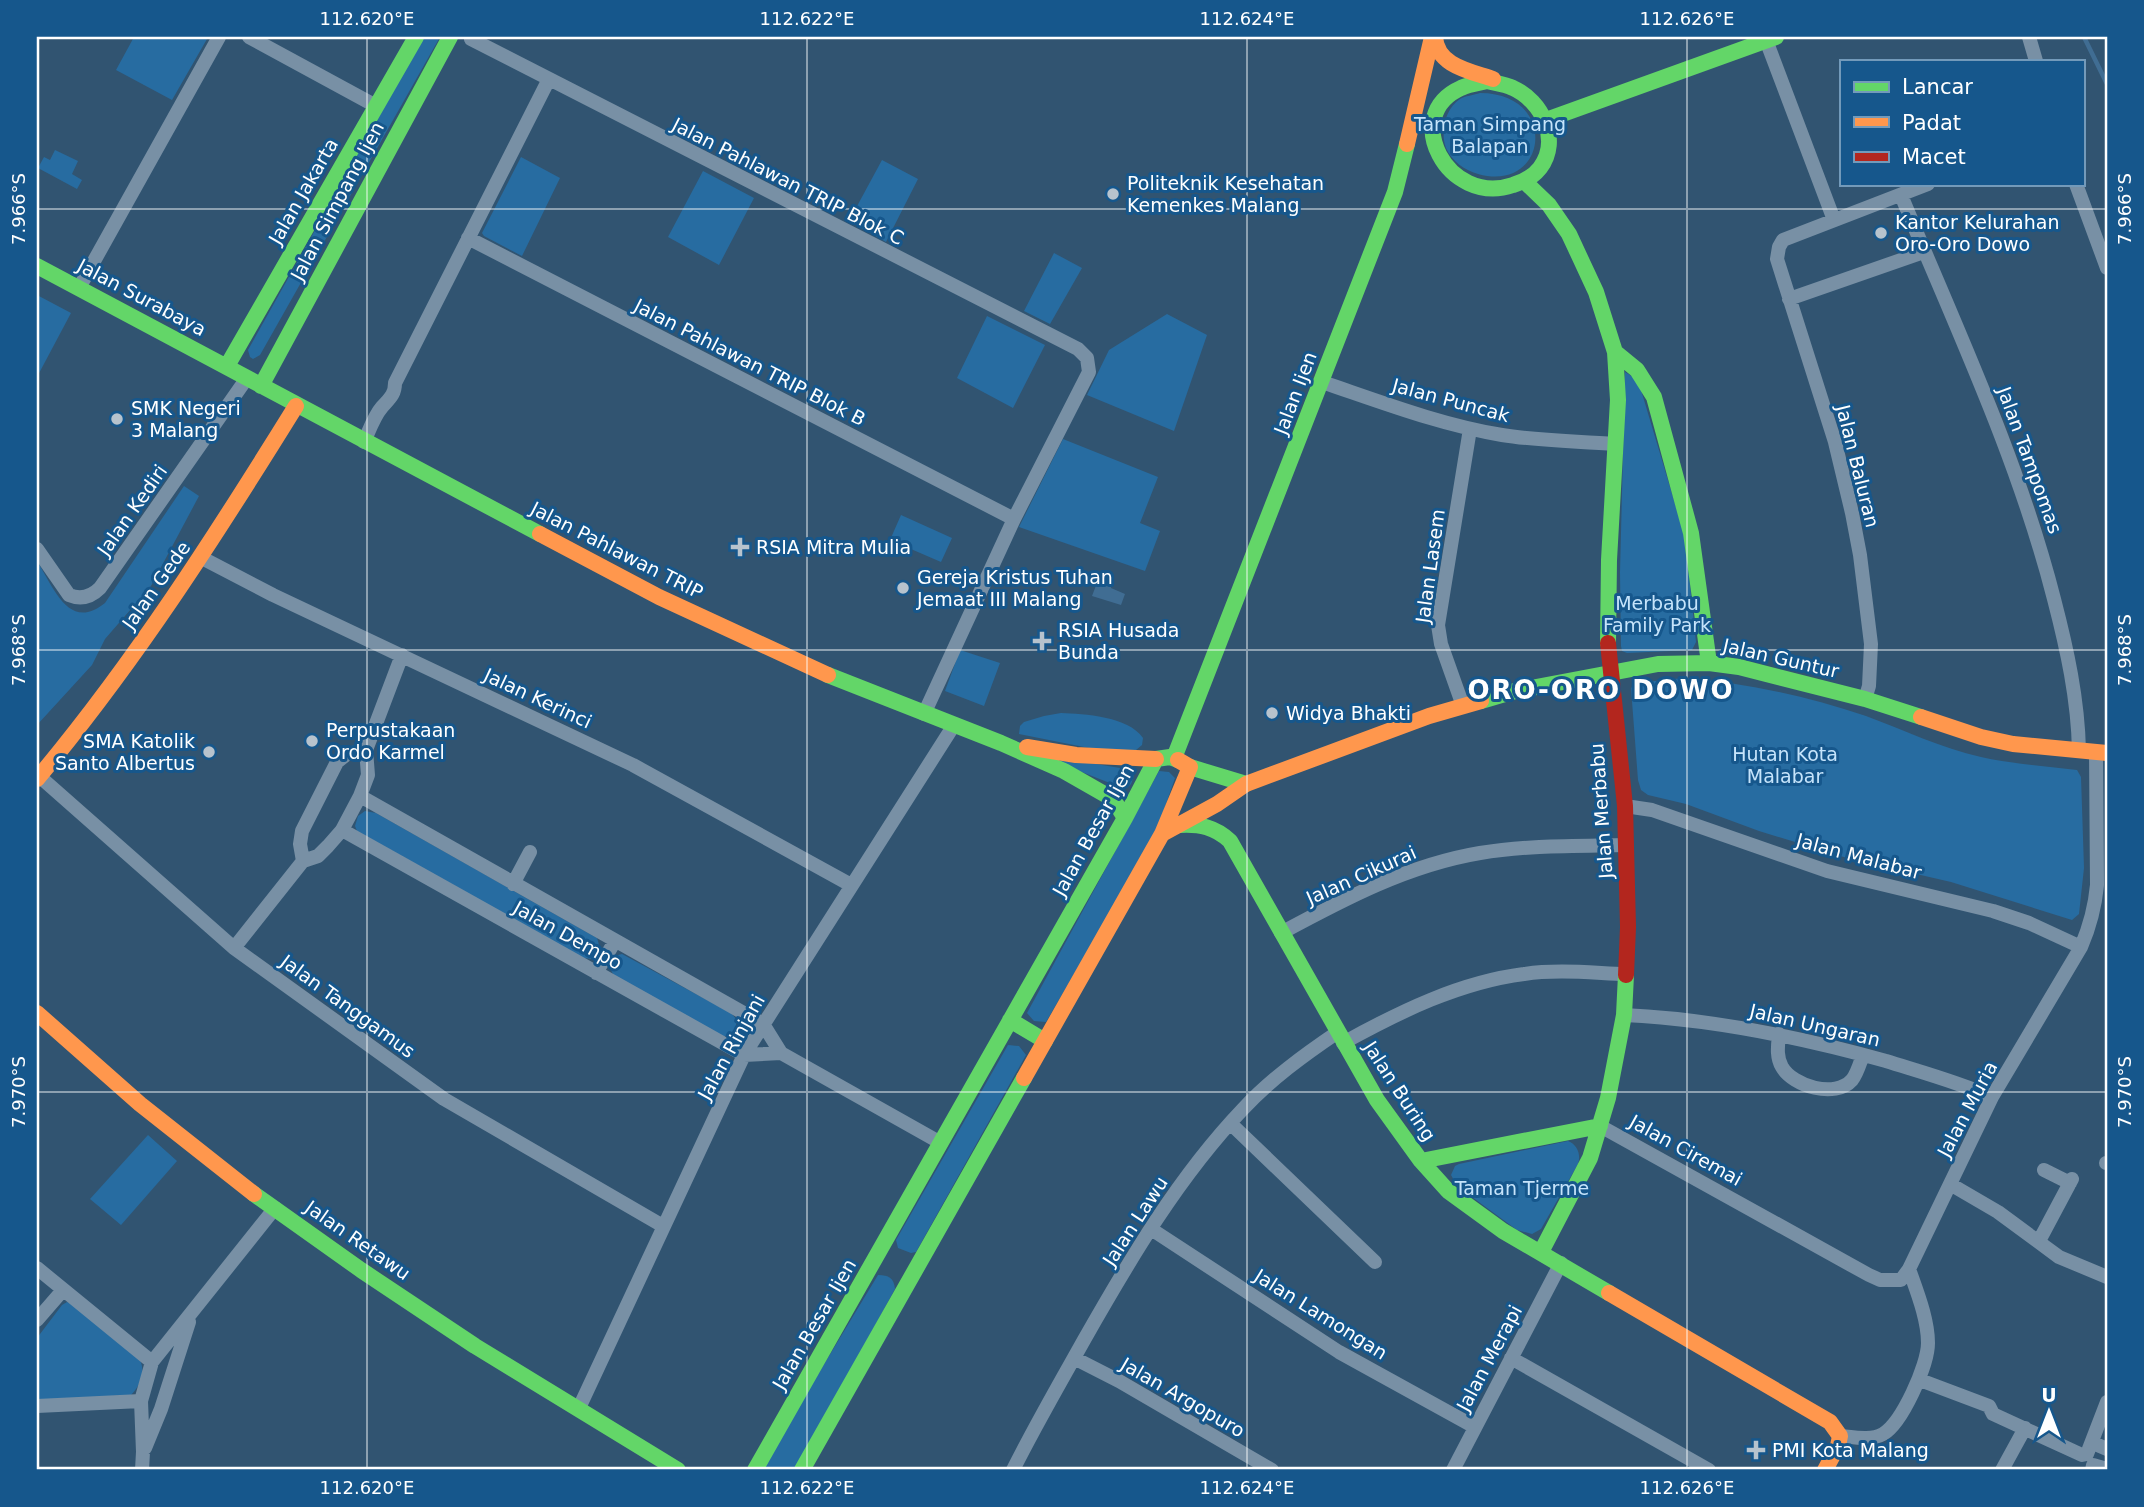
<svg xmlns="http://www.w3.org/2000/svg" width="2144" height="1507" font-family="'DejaVu Sans',sans-serif">
<rect width="100%" height="100%" fill="#315471"/>
<path fill="#276ca1" d="M 134,37 L 201,37 L 207,39 L 172,100 L 116,70 Z
M 423,37 L 440,37 L 260,355 L 253,359 L 250,357 L 248,350 Z
M 1480,93 C 1560,93 1548,194 1478,174 C 1464,170 1452,161 1446,148 C 1440,132 1445,109 1460,99 C 1465,96 1474,95 1480,93 Z
M 55,150 L 78,161 L 72,174 L 82,180 L 77,189 L 38,168 L 44,157 L 50,160 Z
M 521,157 L 560,178 L 522,256 L 484,236 L 482,233 Z
M 882,160 L 918,179 L 886,242 L 849,221 Z
M 703,171 L 754,198 L 719,265 L 668,237 Z
M 1054,253 L 1082,268 L 1050,324 L 1024,311 Z
M 37,295 L 71,313 L 37,377 Z
M 1167,314 L 1207,335 L 1174,431 L 1087,395 L 1109,350 Z
M 987,316 L 1045,345 L 1013,408 L 957,378 Z
M 1625,372 L 1638,380 L 1685,537 L 1696,642 L 1692,650 L 1627,653 L 1622,651 L 1621,646 L 1620,573 Z
M 1063,439 L 1158,477 L 1140,523 L 1160,531 L 1145,571 L 1019,527 Z
M 184,486 L 199,496 L 151,586 L 105,639 L 92,665 L 37,725 L 37,561 C 54,588 69,632 105,603 Z
M 901,515 L 952,538 L 941,562 L 890,540 Z
M 960,650 L 1000,663 L 984,706 L 945,691 Z
M 1684,678 C 1746,683 1806,696 1866,716 C 1904,730 1941,748 1981,757 C 2012,764 2045,766 2077,770 L 2081,777 L 2084,868 L 2079,914 L 2072,920 L 1951,882 L 1847,858 L 1759,831 L 1686,804 L 1648,795 L 1641,790 L 1638,780 L 1631,688 L 1636,683 Z
M 1061,713 C 1084,714 1128,716 1143,738 L 1142,745 L 1136,750 L 1099,750 L 1019,734 L 1020,726 L 1024,722 L 1044,716 Z
M 1036,754 L 1126,769 L 1134,776 L 1131,784 L 1127,788 L 1120,787 Z
M 1159,771 L 1169,772 L 1175,778 L 1156,833 L 1046,1022 L 1034,1021 L 1027,1013 Z
M 365,811 L 376,813 L 597,938 C 600,947 601,952 593,959 L 583,958 L 357,831 L 355,826 L 358,816 Z
M 622,954 L 731,1013 L 737,1020 L 735,1030 L 728,1036 L 720,1036 L 614,976 L 609,966 L 618,955 Z
M 1008,1045 L 1019,1046 L 1026,1055 L 916,1252 L 911,1253 L 898,1248 L 896,1240 Z
M 148,1135 L 177,1161 L 121,1225 L 90,1199 Z
M 1568,1141 C 1578,1145 1581,1155 1578,1164 L 1541,1229 L 1532,1234 L 1517,1230 L 1457,1186 L 1451,1175 L 1455,1166 L 1459,1164 Z
M 878,1275 C 889,1275 894,1278 895,1289 L 796,1470 L 760,1470 Z
M 67,1302 L 72,1304 C 84,1313 135,1351 140,1360 C 146,1373 140,1386 131,1395 L 37,1400 L 37,1338 L 62,1305 Z"/>
<path fill="#406d93" d="M 1104,572 L 1110,574 L 1111,588 L 1125,594 L 1121,605 L 1092,596 L 1100,575 Z"/>
<g fill="none" stroke-linecap="round" stroke-linejoin="round">
<path stroke="#406d93" stroke-width="4.5" d="M 2084,37 L 2107,84"/>
<path stroke="#7890a5" stroke-width="14" d="M 249,37 L 376,106
M 2029,37 L 2036,61
M 471,39 L 1078,349 L 1087,358 L 1089,372 L 1014,519 L 924,714
M 1766,40 L 1834,220
M 2076,184 L 2107,268
M 1901,195 C 1956,328 2018,458 2054,599 C 2067,649 2078,699 2079,751
M 468,238 L 1014,519
M 79,288 L 219,37
M 1789,299 L 1924,252
M 1322,382 C 1381,402 1441,425 1502,435 C 1539,441 1578,441 1615,444
M 364,442 C 369,431 374,416 382,407 C 389,399 395,395 395,383 L 548,81
M 37,549 L 69,595 C 81,600 91,597 100,588 L 247,378
M 202,558 L 273,595 L 633,765 L 851,885
M 1865,699 L 1869,686 L 1871,644 L 1860,555 L 1852,513 L 1835,442 L 1777,259 L 1779,247 L 1783,240 L 1928,184
M 1463,706 L 1441,644 L 1438,625 L 1470,429
M 39,776 L 234,948 L 444,1099 L 663,1226
M 360,796 L 763,1024 L 781,1053 L 941,1143
M 1625,806 L 1652,810 L 1827,871 L 1993,911 L 2029,923 L 2081,947
M 342,830 L 744,1055 L 781,1053
M 303,861 L 300,844 L 302,831 L 337,762 L 347,754 L 366,750
M 513,884 L 530,852
M 1281,933 C 1344,899 1408,865 1480,853 C 1528,845 1577,846 1626,845
M 234,948 L 303,861 L 318,856 L 328,846 L 342,830 L 360,796 L 368,775 L 366,750 L 402,655
M 596,973 L 615,941
M 1624,1015 C 1713,1019 1800,1037 1886,1061 C 1921,1072 1958,1082 1992,1097
M 1779,1034 C 1778,1045 1776,1057 1782,1067 C 1793,1086 1835,1099 1852,1080 C 1857,1074 1860,1063 1863,1055
M 1343,1043 C 1399,1012 1460,982 1524,974 C 1557,969 1593,973 1626,974
M 1230,1123 L 1375,1262
M 1600,1126 L 1869,1275 L 1880,1280 L 1901,1280 L 1909,1269 L 1992,1097 L 2081,947 C 2090,926 2095,907 2097,885 L 2096,752
M 2106,1163 L 2107,1163
M 2044,1170 L 2070,1183
M 1950,1184 L 1998,1212 L 2059,1257 L 2107,1277
M 1151,1229 L 1339,1352 L 1475,1427
M 2039,1241 L 2072,1179
M 37,1268 L 152,1362
M 37,1320 L 63,1290
M 1074,1358 L 1119,1381 L 1272,1470
M 1511,1358 L 1709,1470
M 1920,1380 L 1989,1406 L 1993,1414 L 2082,1455 L 2087,1454 L 2107,1402
M 37,1406 L 141,1401
M 579,1408 L 744,1055 L 954,725
M 1840,1436 C 1853,1437 1871,1441 1883,1434 C 1902,1423 1928,1365 1928,1343 C 1928,1319 1917,1292 1909,1269
M 2093,1443 L 2107,1449
M 145,1448 L 161,1409 L 189,1322
M 142,1470 L 143,1452 L 141,1401 L 152,1362 L 275,1208
M 1013,1470 C 1035,1426 1060,1383 1084,1340 C 1130,1259 1179,1176 1243,1109 C 1271,1079 1304,1055 1338,1032
M 1453,1470 L 1561,1263
M 2002,1470 L 2025,1428
M 2092,1470 L 2093,1465 L 2107,1469"/>
<path stroke="#63d668" stroke-width="16" d="M 1487,81 C 1495,83 1505,84 1513,88 C 1542,101 1561,140 1540,168 C 1533,177 1523,182 1513,185 C 1447,207 1400,115 1461,88 C 1469,84 1479,83 1487,81 Z
M 1546,120 L 1776,37
M 1524,181 L 1549,205 L 1569,234 L 1596,292 L 1615,352 L 1618,400 L 1609,560 L 1608,643
M 37,266 L 540,534
M 1615,352 L 1637,370 L 1654,397 L 1691,533 L 1709,663
M 227,366 L 416,37
M 261,386 L 450,37
M 828,675 L 1001,743 L 1064,771 L 1113,799 L 1125,818
M 1481,701 L 1515,691 L 1658,664 L 1709,663 L 1739,667 L 1865,699 L 1921,717
M 1174,758 L 1395,192 L 1407,144
M 1190,767 L 1246,784
M 1180,825 C 1200,824 1215,827 1230,841 L 1377,1100 L 1421,1161 L 1448,1191 L 1503,1231 L 1609,1293
M 1010,1020 L 1045,1041
M 1421,1161 L 1600,1126
M 254,1194 L 361,1270 L 475,1346 L 678,1470
M 1541,1252 L 1590,1158 L 1608,1098 L 1624,1015 L 1626,975
M 755,1470 L 1125,818 L 1156,759 L 1170,757 L 1178,760
M 802,1470 L 1024,1078"/>
<path stroke="#ff974d" stroke-width="16" d="M 1435,37 C 1437,66 1470,71 1493,79
M 1407,144 L 1432,37
M 540,534 L 659,597 L 828,675
M 1921,717 L 1981,737 L 2013,744 L 2107,753
M 1027,747 L 1076,755 L 1156,759
M 37,779 C 135,662 216,535 296,406
M 1162,834 L 1217,804 L 1246,784 L 1429,716 L 1481,701
M 37,1013 L 140,1104 L 254,1194
M 1024,1078 L 1162,834 L 1190,767 L 1178,760
M 1609,1293 L 1830,1422 L 1840,1436 L 1838,1446 L 1825,1470"/>
<path stroke="#b3261e" stroke-width="16" d="M 1608,643 L 1625,806 L 1628,927 L 1626,975"/>
</g>
<path fill="none" stroke="#fff" stroke-width="2" stroke-opacity="0.45" d="M 367,37 L 367,1470M 807,37 L 807,1470M 1247,37 L 1247,1470M 1687,37 L 1687,1470M 37,209 L 2107,209M 37,650 L 2107,650M 37,1092 L 2107,1092"/>
<g fill="#b7c3cd" stroke="#16578c" stroke-width="2.5">
<circle cx="1113" cy="194" r="7"/>
<circle cx="1881" cy="233" r="7"/>
<circle cx="117" cy="419" r="7"/>
<path d="M736.5 536.5h7v7h7v7h-7v7h-7v-7h-7v-7h7z"/>
<circle cx="903" cy="588" r="7"/>
<path d="M1038.5 630.5h7v7h7v7h-7v7h-7v-7h-7v-7h7z"/>
<circle cx="1272" cy="713" r="7"/>
<circle cx="312" cy="741" r="7"/>
<circle cx="209" cy="752" r="7"/>
<path d="M1752.5 1439.5h7v7h7v7h-7v7h-7v-7h-7v-7h7z"/>
</g>
<g text-anchor="middle" dominant-baseline="central" stroke-width="6" stroke-linejoin="round" paint-order="stroke">
<g font-size="19" fill="#c6e4fb" stroke="#16578c">
<text x="1490" y="124">Taman Simpang<tspan x="1490" dy="22">Balapan</tspan></text>
<text x="1657" y="603">Merbabu<tspan x="1657" dy="22">Family Park</tspan></text>
<text x="1785" y="754">Hutan Kota<tspan x="1785" dy="22">Malabar</tspan></text>
<text x="1522" y="1188">Taman Tjerme</text>
</g>
<g font-size="19" fill="#fff" stroke="#16578c">
<text transform="translate(788 181) rotate(27)">Jalan Pahlawan TRIP Blok C</text>
<text transform="translate(303 191) rotate(-60)">Jalan Jakarta</text>
<text transform="translate(337 201) rotate(-62)">Jalan Simpang Ijen</text>
<text transform="translate(142 297) rotate(28)">Jalan Surabaya</text>
<text transform="translate(750 362) rotate(27)">Jalan Pahlawan TRIP Blok B</text>
<text transform="translate(1295 393) rotate(-69)">Jalan Ijen</text>
<text transform="translate(1451 400) rotate(15)">Jalan Puncak</text>
<text transform="translate(2030 460) rotate(70)">Jalan Tampomas</text>
<text transform="translate(1858 466) rotate(76)">Jalan Baluran</text>
<text transform="translate(132 510) rotate(-55)">Jalan Kediri</text>
<text transform="translate(617 550) rotate(27)">Jalan Pahlawan TRIP</text>
<text transform="translate(1430 566) rotate(-82)">Jalan Lasem</text>
<text transform="translate(156 585) rotate(-55)">Jalan Gede</text>
<text transform="translate(1781 658) rotate(13)">Jalan Guntur</text>
<text transform="translate(538 698) rotate(25)">Jalan Kerinci</text>
<text transform="translate(1601 811) rotate(-94)">Jalan Merbabu</text>
<text transform="translate(1093 830) rotate(-61)">Jalan Besar Ijen</text>
<text transform="translate(1859 856) rotate(15)">Jalan Malabar</text>
<text transform="translate(1361 875) rotate(-24)">Jalan Cikurai</text>
<text transform="translate(568 935) rotate(29)">Jalan Dempo</text>
<text transform="translate(348 1006) rotate(36)">Jalan Tanggamus</text>
<text transform="translate(1815 1025) rotate(13)">Jalan Ungaran</text>
<text transform="translate(731 1047) rotate(-61)">Jalan Rinjani</text>
<text transform="translate(1400 1091) rotate(57)">Jalan Buring</text>
<text transform="translate(1967 1109) rotate(-62)">Jalan Muria</text>
<text transform="translate(1686 1150) rotate(29)">Jalan Ciremai</text>
<text transform="translate(1135 1221) rotate(-57)">Jalan Lawu</text>
<text transform="translate(358 1240) rotate(35)">Jalan Retawu</text>
<text transform="translate(1321 1314) rotate(32)">Jalan Lamongan</text>
<text transform="translate(814 1324) rotate(-60)">Jalan Besar Ijen</text>
<text transform="translate(1489 1358) rotate(-62)">Jalan Merapi</text>
<text transform="translate(1183 1397) rotate(30)">Jalan Argopuro</text>
</g>
<g font-size="19" fill="#fff" stroke="#16578c" text-anchor="start">
<text x="1127" y="183">Politeknik Kesehatan<tspan x="1127" dy="22">Kemenkes Malang</tspan></text>
<text x="1895" y="222">Kantor Kelurahan<tspan x="1895" dy="22">Oro-Oro Dowo</tspan></text>
<text x="131" y="408">SMK Negeri<tspan x="131" dy="22">3 Malang</tspan></text>
<text x="756" y="547">RSIA Mitra Mulia</text>
<text x="917" y="577">Gereja Kristus Tuhan<tspan x="917" dy="22">Jemaat III Malang</tspan></text>
<text x="1058" y="630">RSIA Husada<tspan x="1058" dy="22">Bunda</tspan></text>
<text x="1286" y="713">Widya Bhakti</text>
<text x="326" y="730">Perpustakaan<tspan x="326" dy="22">Ordo Karmel</tspan></text>
<text x="195" y="741" text-anchor="end">SMA Katolik<tspan x="195" dy="22">Santo Albertus</tspan></text>
<text x="1772" y="1450">PMI Kota Malang</text>
</g>
<g font-size="26" font-weight="bold" letter-spacing="2" fill="#fff" stroke="#16578c">
<text x="1601" y="690">ORO-ORO DOWO</text>
</g>
</g>
<rect width="2144" height="1507" fill="none" stroke="#16578c" stroke-width="77"/>
<rect x="1840" y="60" width="245" height="126" fill="#16578c" stroke="#739aba" stroke-width="2"/>
<rect x="1854" y="82" width="35" height="10" fill="#63d668" stroke="#739aba" stroke-width="2"/>
<text x="1902" y="94" font-size="21" fill="#ffffff">Lancar</text>
<rect x="1854" y="117" width="35" height="10" fill="#ff974d" stroke="#739aba" stroke-width="2"/>
<text x="1902" y="130" font-size="21" fill="#ffffff">Padat</text>
<rect x="1854" y="152" width="35" height="10" fill="#b3261e" stroke="#739aba" stroke-width="2"/>
<text x="1902" y="164" font-size="21" fill="#ffffff">Macet</text>
<g transform="translate(2049 1412)" stroke="#16578c" stroke-width="5" paint-order="stroke">
<path d="M0-5L12 26L0 18L-12 26Z" fill="#ffffff"/>
<text y="-10" font-size="19" font-weight="bold" text-anchor="middle" fill="#ffffff">U</text>
</g>
<rect x="38" y="38" width="2068" height="1430" fill="none" stroke="#fff" stroke-width="2.5"/>
<g font-size="18" text-anchor="middle" fill="#fff">
<text x="367" y="25">112.620°E</text>
<text x="807" y="25">112.622°E</text>
<text x="1247" y="25">112.624°E</text>
<text x="1687" y="25">112.626°E</text>
<text transform="translate(19 209) rotate(-90)" y="6">7.966°S</text>
<text transform="translate(2125 209) rotate(-90)" y="6">7.966°S</text>
<text transform="translate(19 650) rotate(-90)" y="6">7.968°S</text>
<text transform="translate(2125 650) rotate(-90)" y="6">7.968°S</text>
<text transform="translate(19 1092) rotate(-90)" y="6">7.970°S</text>
<text transform="translate(2125 1092) rotate(-90)" y="6">7.970°S</text>
<text x="367" y="1494">112.620°E</text>
<text x="807" y="1494">112.622°E</text>
<text x="1247" y="1494">112.624°E</text>
<text x="1687" y="1494">112.626°E</text>
</g>
</svg>
